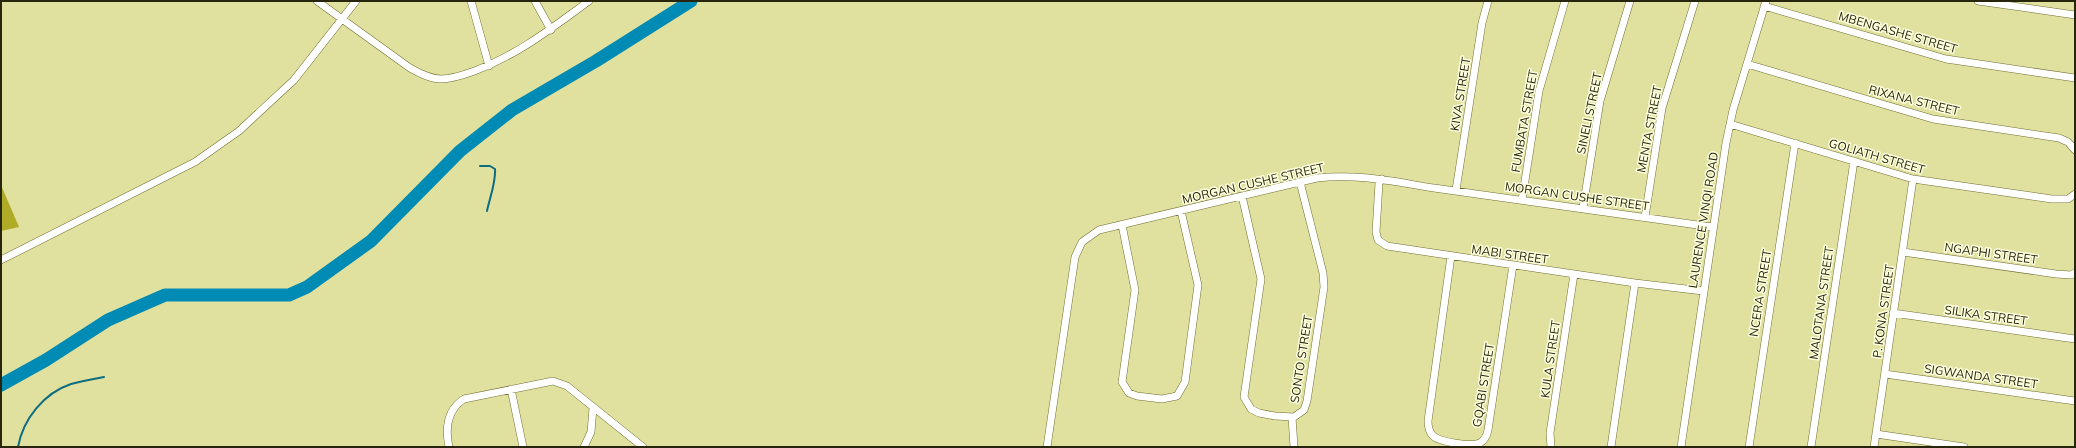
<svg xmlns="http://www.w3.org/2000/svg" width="2076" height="448" font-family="Mulish,sans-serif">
<rect width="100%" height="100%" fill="#e0e09f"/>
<path fill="#afab27" d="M 1,185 L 19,227 L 1,231 Z"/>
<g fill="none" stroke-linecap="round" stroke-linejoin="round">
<path stroke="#0c6d82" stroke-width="2" d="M 480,166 L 490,166 L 495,169 C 496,182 490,197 487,211
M 18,447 C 23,419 44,393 71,384 C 82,381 93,379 104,377"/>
<path stroke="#008bb4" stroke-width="13" d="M 1,385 L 46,360 L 108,320 L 165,295 L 289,295 L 307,287 L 371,241 L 460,151 L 512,110 L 596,61 L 691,1"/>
<defs>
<path id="minor" d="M 317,1 L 410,68 C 419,73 430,79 441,79 C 453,79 466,74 477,70 C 519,54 553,27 589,1
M 471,1 L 489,66
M 535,1 L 551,30
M 1978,1 L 2075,15
M 1764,6 L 1946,59 L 2075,78
M 1747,64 L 1933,119 L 2059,138 L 2068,142 L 2075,150
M 1730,124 L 1913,179 L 2052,199 L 2068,199 L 2075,194
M 1382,179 L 1379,183 L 1376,232 L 1378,240 L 1387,246 L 1635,283 L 1703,291
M 1456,190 L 1482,23 L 1488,1
M 1242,196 L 1261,279 L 1244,397 L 1251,409 L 1259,413 L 1275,416 L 1294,417 L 1304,410 L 1307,401 L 1324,287 L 1323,273 L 1300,182
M 1522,200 L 1539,91 L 1565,1
M 1583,208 L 1600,101 L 1630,1
M 1645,217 L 1662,108 L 1695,1
M 1122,225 L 1135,290 L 1122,382 L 1129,393 L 1137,396 L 1162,399 L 1177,396 L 1185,382 L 1198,285 L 1181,211
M 1903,252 L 2056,274 L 2071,275 L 2075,273
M 1451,256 L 1428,421 C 1428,427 1429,432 1433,436 C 1440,442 1471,447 1480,443 C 1485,440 1487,435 1488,430 L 1513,265
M 1,260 L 195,162 L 239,131 L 294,80 L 356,1
M 1893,313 L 2075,339
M 1885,374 L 2075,401
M 511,389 L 523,447
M 1292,417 L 1294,447
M 1876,434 L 1964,447
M 449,447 C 445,428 447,410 464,399 L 553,381 L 567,386 L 643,447
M 584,447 L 591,432 L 593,408
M 1047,447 L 1075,257 L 1082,242 L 1099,230 L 1317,178 C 1360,173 1399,183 1441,189 C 1531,202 1622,214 1712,227
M 1551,447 L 1550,433 L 1574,274
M 1611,447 L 1635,283
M 1681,447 L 1726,143 L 1733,110 L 1766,1
M 1749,447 L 1795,143
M 1811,447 L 1854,161
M 1874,447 L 1913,179"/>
</defs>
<use href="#minor" stroke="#706f32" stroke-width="8"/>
<use href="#minor" stroke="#fff" stroke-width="7"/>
</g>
<g text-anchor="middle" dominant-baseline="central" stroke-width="3" stroke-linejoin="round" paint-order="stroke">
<g font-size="12" fill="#27260d" stroke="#feffdf">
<text transform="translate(1898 32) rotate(16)">MBENGASHE STREET</text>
<text transform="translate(1460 94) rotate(-81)">KIVA STREET</text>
<text transform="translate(1914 100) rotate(14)">RIXANA STREET</text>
<text transform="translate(1589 113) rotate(-78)">SINELI STREET</text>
<text transform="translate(1524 121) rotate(-80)">FUMBATA STREET</text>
<text transform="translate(1649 129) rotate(-79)">MENTA STREET</text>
<text transform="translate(1877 156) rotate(16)">GOLIATH STREET</text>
<text transform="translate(1253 183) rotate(-13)">MORGAN CUSHE STREET</text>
<text transform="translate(1577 196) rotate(8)">MORGAN CUSHE STREET</text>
<text transform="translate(1703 220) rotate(-81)">LAURENCE VINQI ROAD</text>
<text transform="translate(1991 253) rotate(8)">NGAPHI STREET</text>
<text transform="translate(1510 254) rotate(8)">MABI STREET</text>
<text transform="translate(1760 293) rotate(-81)">NCERA STREET</text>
<text transform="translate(1821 303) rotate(-82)">MALOTANA STREET</text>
<text transform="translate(1883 311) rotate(-82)">P. KONA STREET</text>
<text transform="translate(1986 315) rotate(8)">SILIKA STREET</text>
<text transform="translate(1301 359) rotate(-81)">SONTO STREET</text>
<text transform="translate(1550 359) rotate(-82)">KULA STREET</text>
<text transform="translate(1981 376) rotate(8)">SIGWANDA STREET</text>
<text transform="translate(1483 385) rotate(-81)">GQABI STREET</text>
</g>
</g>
<rect width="2076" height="448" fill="none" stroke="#27260d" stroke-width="4"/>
</svg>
